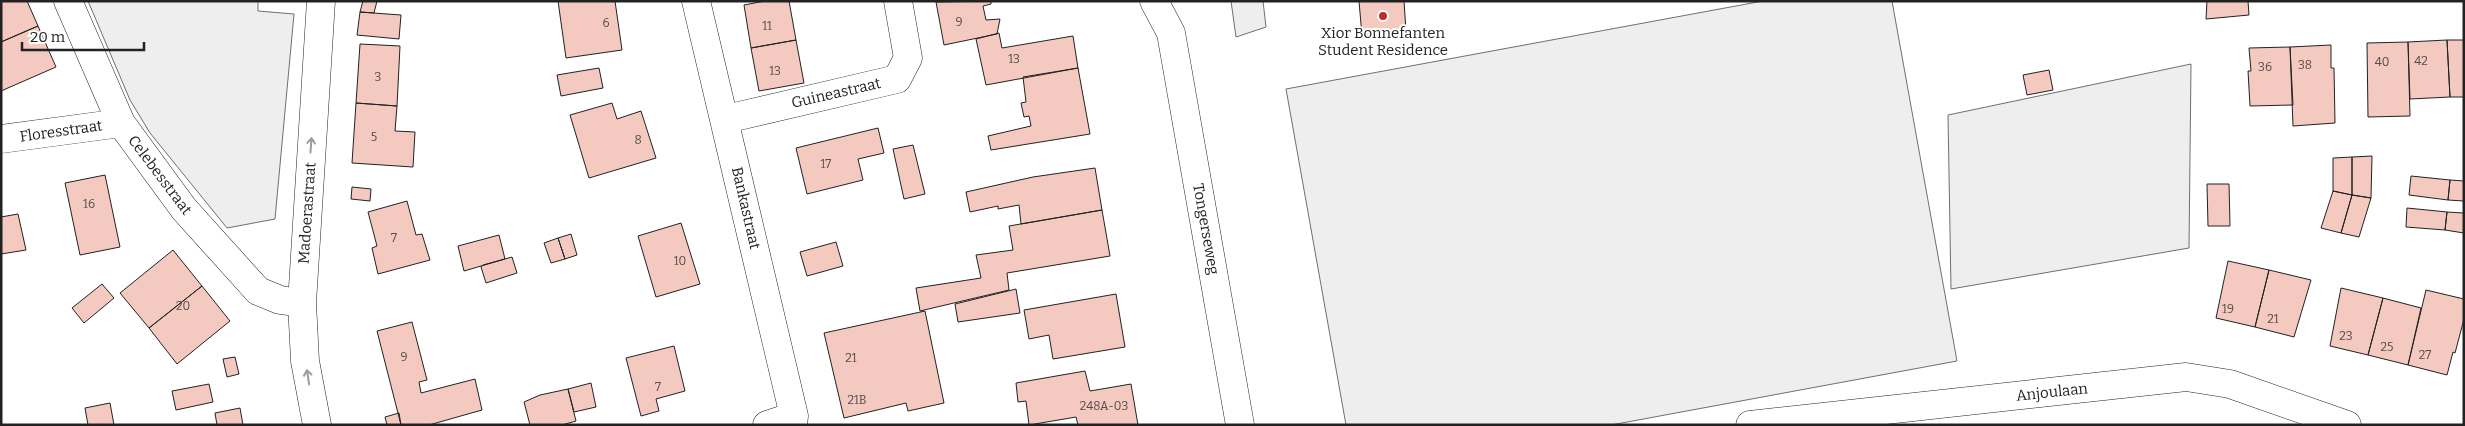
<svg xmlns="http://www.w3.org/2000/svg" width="2465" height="426" font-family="Bitter,serif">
<rect width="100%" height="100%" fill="#fff"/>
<path fill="#eee" stroke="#6f6f6f" d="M 88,1 L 258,1 L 258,11 L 294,14 L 275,219 L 227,228 L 150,133 L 130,100 Z
M 1231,1 L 1263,1 L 1266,27 L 1236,37 Z
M 1763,1 L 1892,1 L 1957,361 L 1611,425 L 1346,425 L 1286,89 Z
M 2191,64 L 2189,248 L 1951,289 L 1948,115 Z"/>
<path fill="#f3c9c0" stroke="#222" d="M 1,1 L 27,1 L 38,26 L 1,42 Z
M 363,1 L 377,1 L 374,13 L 360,12 Z
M 558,1 L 615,1 L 622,50 L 566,58 Z
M 765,1 L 789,1 L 796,40 L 751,48 L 744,5 Z
M 991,1 L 991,4 L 983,6 L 986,20 L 1000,19 L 997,34 L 944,45 L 936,2 Z
M 1359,1 L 1404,1 L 1406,31 L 1362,36 Z
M 2207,1 L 2248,1 L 2249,15 L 2206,19 Z
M 360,12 L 401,15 L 399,39 L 357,35 Z
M 38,26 L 56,67 L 1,91 L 1,42 Z
M 999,33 L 1002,48 L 1073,36 L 1078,68 L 986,85 L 976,39 Z
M 796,40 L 804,83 L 759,91 L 751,48 Z
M 2447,40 L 2450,97 L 2410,99 L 2408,42 Z
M 2447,40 L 2464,40 L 2464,97 L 2450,97 Z
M 2408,42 L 2410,116 L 2368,117 L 2367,43 Z
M 360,44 L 400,46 L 397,106 L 356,103 Z
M 2331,45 L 2331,68 L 2334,68 L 2335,123 L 2293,126 L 2290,47 Z
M 2290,47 L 2293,105 L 2250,106 L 2248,71 L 2251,71 L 2249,48 Z
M 599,68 L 603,88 L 561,96 L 557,75 Z
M 1078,68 L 1090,134 L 991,150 L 988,136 L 1031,126 L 1029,116 L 1024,117 L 1021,103 L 1026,102 L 1023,77 Z
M 2049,70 L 2053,90 L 2027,95 L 2023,75 Z
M 356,103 L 397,106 L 395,131 L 415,132 L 413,167 L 352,163 Z
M 612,103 L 617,119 L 641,111 L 656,158 L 589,178 L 570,115 Z
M 878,128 L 884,153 L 858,159 L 863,180 L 807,194 L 796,148 Z
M 913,145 L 925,194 L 904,199 L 893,149 Z
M 2372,156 L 2371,198 L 2352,195 L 2352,157 Z
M 2352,157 L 2352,195 L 2333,191 L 2333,158 Z
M 1095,168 L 1102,210 L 1021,224 L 1019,205 L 998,209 L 998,206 L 970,212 L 966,192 L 1033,177 Z
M 105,175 L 120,247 L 80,255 L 65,183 Z
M 2411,176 L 2450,180 L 2448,200 L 2409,195 Z
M 2450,180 L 2464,181 L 2464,201 L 2448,200 Z
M 2207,184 L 2229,184 L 2230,226 L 2208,226 Z
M 352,187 L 371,189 L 370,201 L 351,199 Z
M 2333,191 L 2352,195 L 2341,233 L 2321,228 Z
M 2352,195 L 2371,198 L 2359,237 L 2341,233 Z
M 407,201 L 416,235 L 422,234 L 430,260 L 378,274 L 372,248 L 377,246 L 368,212 Z
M 2407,208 L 2447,212 L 2445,230 L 2406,227 Z
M 1102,210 L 1110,256 L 1007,273 L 1009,290 L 920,311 L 916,288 L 981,278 L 976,255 L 1013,250 L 1009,226 Z
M 2447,212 L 2464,213 L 2464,233 L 2445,230 Z
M 18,214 L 26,250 L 1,254 L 1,217 Z
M 681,223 L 700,284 L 656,297 L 638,236 Z
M 571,234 L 577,255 L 565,259 L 558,238 Z
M 499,235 L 505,259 L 464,271 L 458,246 Z
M 558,238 L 565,259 L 551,263 L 544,243 Z
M 836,242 L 843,266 L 807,276 L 800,252 Z
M 173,250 L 202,286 L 149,328 L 120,293 Z
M 512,257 L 517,273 L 486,283 L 481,267 L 483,265 Z
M 2228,261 L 2269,270 L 2255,327 L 2216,318 Z
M 2269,270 L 2311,280 L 2294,337 L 2255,327 Z
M 102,284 L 114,298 L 84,323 L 72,308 Z
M 202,286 L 230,321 L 177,364 L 149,328 Z
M 2341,288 L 2383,298 L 2368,355 L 2330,346 Z
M 1016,289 L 1020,313 L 958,322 L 955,304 Z
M 2426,290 L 2464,299 L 2464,319 L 2455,353 L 2453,352 L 2447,375 L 2408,365 Z
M 1116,294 L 1125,347 L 1053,359 L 1049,335 L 1029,339 L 1024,310 Z
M 2383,298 L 2421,308 L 2408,365 L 2368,355 Z
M 925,311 L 944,403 L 908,411 L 906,403 L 844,418 L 824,333 Z
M 412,322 L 427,380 L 419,382 L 421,393 L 475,379 L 482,410 L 429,425 L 401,425 L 377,331 Z
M 674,346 L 685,391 L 656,399 L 659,411 L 641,416 L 626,358 Z
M 235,357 L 239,374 L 227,377 L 223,359 Z
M 1085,371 L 1090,391 L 1131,384 L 1138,425 L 1078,425 L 1076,417 L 1029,425 L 1026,401 L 1018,402 L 1016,383 Z
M 591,383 L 596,407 L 574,412 L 568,389 Z
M 209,384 L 213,402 L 176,410 L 172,391 Z
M 568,389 L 576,421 L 562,425 L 530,425 L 524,402 L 540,395 Z
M 110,403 L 114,425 L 88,425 L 85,408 Z
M 240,408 L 243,425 L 217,425 L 215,413 Z
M 399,413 L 401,425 L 387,425 L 385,417 Z"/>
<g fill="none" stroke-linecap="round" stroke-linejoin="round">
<defs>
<path id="minor" d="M 68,1 L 121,123 L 184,209 L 258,291 L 280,300 L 302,303
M 696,1 L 794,416 L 793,425
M 726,119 L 897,79 L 908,58 L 898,1
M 1,139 L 121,123
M 317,425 L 305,361 L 302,303 L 321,1
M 767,425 L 794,416
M 1750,425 L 2186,377 L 2230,384 L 2347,425"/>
<path id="primary" d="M 1154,1 L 1171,33 L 1240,425"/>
</defs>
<use href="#minor" stroke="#222" stroke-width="29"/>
<use href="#primary" stroke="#222" stroke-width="29"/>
<use href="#minor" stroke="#fff" stroke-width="28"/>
<use href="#primary" stroke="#fff" stroke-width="28"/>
</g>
<defs><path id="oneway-shaft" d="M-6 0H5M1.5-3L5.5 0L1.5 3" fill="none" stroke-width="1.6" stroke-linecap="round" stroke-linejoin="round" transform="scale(1.25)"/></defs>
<g stroke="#9c9c9c">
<use href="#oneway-shaft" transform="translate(311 145) rotate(-86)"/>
<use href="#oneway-shaft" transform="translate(308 377) rotate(-99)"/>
</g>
<circle fill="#c62828" stroke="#fff" stroke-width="2" cx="1383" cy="16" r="5"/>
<g text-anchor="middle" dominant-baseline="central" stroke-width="4" stroke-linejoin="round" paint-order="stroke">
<g font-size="12" fill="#564c4a">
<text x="959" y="22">9</text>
<text x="606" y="23">6</text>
<text x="767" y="26">11</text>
<text x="1014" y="59">13</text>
<text x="2421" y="61">42</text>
<text x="2382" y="62">40</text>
<text x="2305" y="65">38</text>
<text x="2265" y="67">36</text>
<text x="775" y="71">13</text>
<text x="378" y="77">3</text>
<text x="374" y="137">5</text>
<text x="638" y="140">8</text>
<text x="826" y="164">17</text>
<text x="89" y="204">16</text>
<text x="394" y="238">7</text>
<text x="680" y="261">10</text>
<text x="183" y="306">20</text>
<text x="2228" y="309">19</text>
<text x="2273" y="319">21</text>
<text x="2346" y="336">23</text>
<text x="2387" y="347">25</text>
<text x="2425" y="355">27</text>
<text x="404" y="357">9</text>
<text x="851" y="358">21</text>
<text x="658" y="387">7</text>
<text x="857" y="400">21B</text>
<text x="1104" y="406">248A-03</text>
</g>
<g font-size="15" fill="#222" stroke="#fff">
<text x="1383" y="33">Xior Bonnefanten<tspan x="1383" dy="17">Student Residence</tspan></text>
</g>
<g font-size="15" fill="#222" stroke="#fff">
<text transform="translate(836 93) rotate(-13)">Guineastraat</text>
<text transform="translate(61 131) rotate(-8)">Floresstraat</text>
<text transform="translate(160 175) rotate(53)">Celebesstraat</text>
<text transform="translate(746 208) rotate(77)">Bankastraat</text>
<text transform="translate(307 213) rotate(-86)">Madoerastraat</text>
<text transform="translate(1206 229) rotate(80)">Tongerseweg</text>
<text transform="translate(2052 392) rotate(-6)">Anjoulaan</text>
</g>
</g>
<rect width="2465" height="426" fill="none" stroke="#222222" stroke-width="5"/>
<path d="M22 42v8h122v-8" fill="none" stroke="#222222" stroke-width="2.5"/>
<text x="30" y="42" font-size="15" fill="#222222" stroke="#ffffff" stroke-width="4" paint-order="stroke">20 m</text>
</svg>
